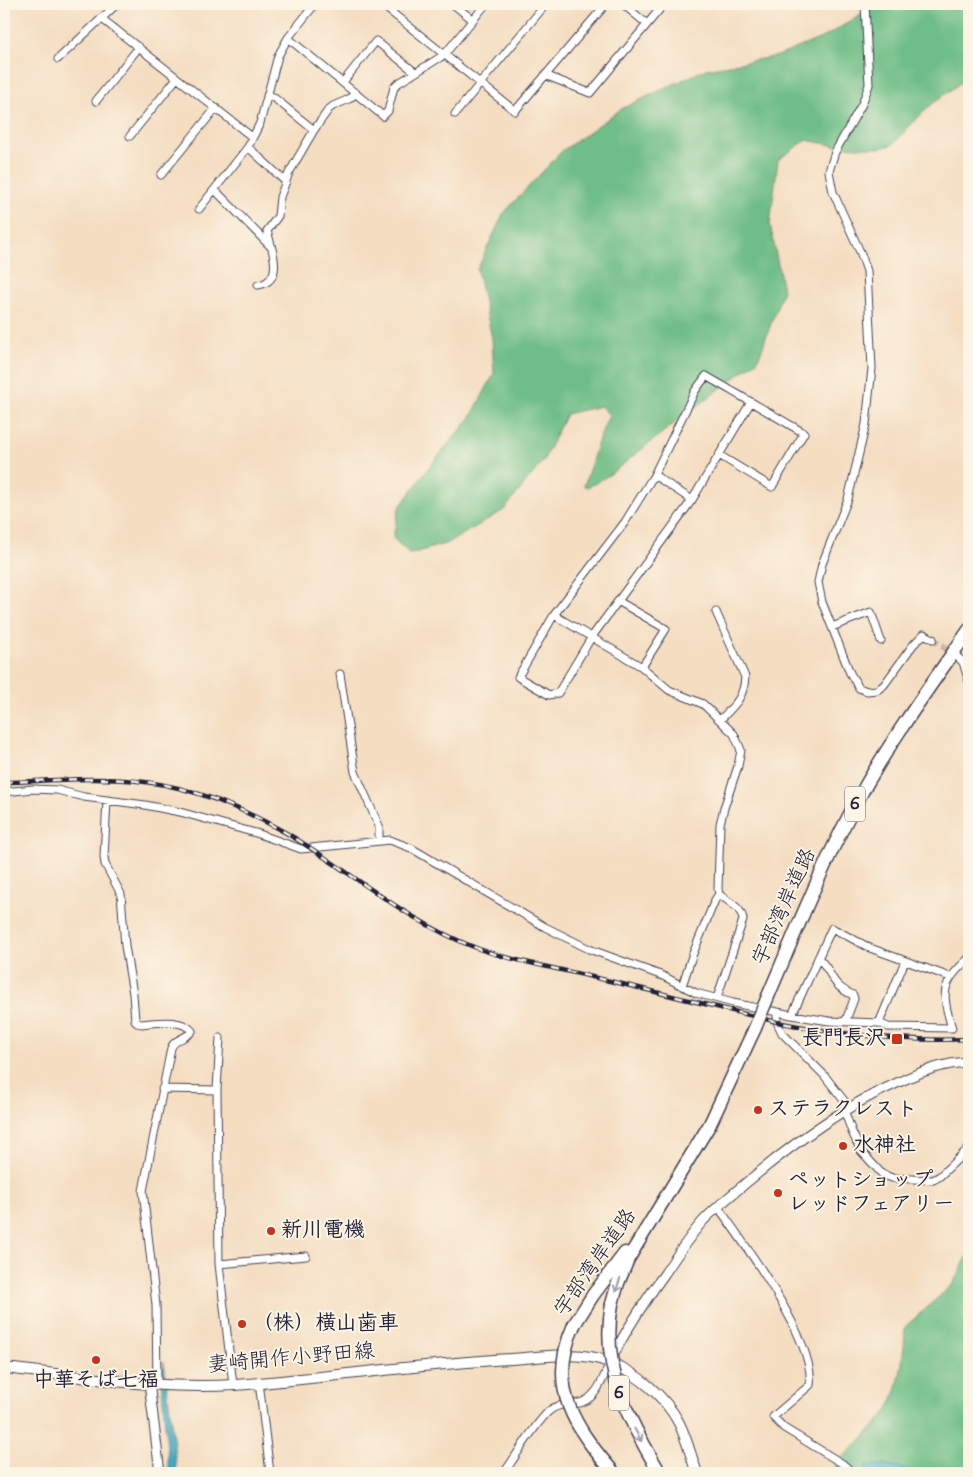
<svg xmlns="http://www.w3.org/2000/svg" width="973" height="1477" font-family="'Indie Flower','Klee One',sans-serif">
<rect width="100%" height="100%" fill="#fcf5e5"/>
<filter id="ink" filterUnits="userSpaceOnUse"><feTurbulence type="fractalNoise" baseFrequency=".02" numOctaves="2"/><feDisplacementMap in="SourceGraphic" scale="10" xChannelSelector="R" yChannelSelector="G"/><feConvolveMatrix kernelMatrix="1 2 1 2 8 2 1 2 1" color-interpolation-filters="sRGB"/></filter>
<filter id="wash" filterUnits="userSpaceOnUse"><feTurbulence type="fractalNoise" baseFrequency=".0096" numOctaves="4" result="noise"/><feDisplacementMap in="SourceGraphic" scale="20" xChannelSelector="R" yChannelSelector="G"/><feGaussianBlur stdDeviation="1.12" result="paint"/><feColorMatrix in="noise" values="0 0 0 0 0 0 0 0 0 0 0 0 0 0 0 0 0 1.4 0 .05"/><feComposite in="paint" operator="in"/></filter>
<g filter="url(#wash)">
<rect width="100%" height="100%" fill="#f4ddc1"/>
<path fill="#70be87" stroke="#497061" d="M 879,4 L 969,4 L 969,76 L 927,108 L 892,145 L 879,148 L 838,146 L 806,140 L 778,160 L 770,224 L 783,290 L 758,360 L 667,429 L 612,473 L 589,487 L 584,486 L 600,436 L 609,415 L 601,406 L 566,414 L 543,461 L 504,510 L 448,543 L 410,554 L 393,538 L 399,508 L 430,466 L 471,417 L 494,374 L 492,338 L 477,270 L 503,214 L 562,151 L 623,108 L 706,69 L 778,56 L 826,36 Z
M 969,1253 L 969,1473 L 839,1473 L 835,1465 C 852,1448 885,1420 893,1399 C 902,1375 904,1352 905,1327 L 953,1284 Z"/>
<path fill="#3eaabd" stroke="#30667c" d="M 164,1361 L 166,1376 L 177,1473 L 169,1473 L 161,1377 Z
M 866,1465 L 882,1465 L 927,1473 L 867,1473 Z"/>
</g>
<g filter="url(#ink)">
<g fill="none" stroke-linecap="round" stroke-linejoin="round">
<path stroke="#cab8a6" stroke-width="7" stroke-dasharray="7 3.5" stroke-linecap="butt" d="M 933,639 L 954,654"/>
<defs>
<path id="minor" d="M 381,4 L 515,111 L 606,4
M 453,4 L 473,20
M 623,4 L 647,24
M 865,4 L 869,85 L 862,104 L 835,152 L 829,171 L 833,192 L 861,254 L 867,271 L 872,368 L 866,424 L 848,499 L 822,564 L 818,582 L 822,602 L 850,673 L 859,688 L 867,691 L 877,690 L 884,685 L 913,645 L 924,634 L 933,639
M 101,18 L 252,137
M 288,38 L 383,116 L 388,111 L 394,87 L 397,84 L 444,55 L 486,4
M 58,59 L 117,4
M 545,75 L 590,93 L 664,4
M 343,82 L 376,41 L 415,72
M 267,96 L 273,97 L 314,130
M 96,101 L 139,47
M 455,114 L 546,4
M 130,136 L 177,78
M 248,147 L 286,182
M 161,175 L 216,108
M 215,190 L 271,247
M 199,209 L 248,147 L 260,123 L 278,56 L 288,38 L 315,4
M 258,285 C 285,281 272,249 267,231 L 278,216 L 280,197 L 289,173 L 314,130 L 329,109 L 333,106 L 349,99 L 356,93
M 706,376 L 751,402 L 692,500 L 591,638 L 558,693 L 549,695 L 518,677 L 554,615 L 625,522 L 654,475 L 695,391 Z
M 719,455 L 772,487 L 804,433 L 751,402
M 654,475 L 692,500
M 618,601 L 666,629 L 642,667
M 716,612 L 745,677 C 744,698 734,706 720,720
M 554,615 L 642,667 L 669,690 L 703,704 L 734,734 L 741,750 L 738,766 L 724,808 L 720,824 L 718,889 L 719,894 C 728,902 742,907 743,920 L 717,998
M 832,627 L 871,612 L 881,641
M 956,656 L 963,662 L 969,682
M 340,674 L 355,772 L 379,826 L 379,841
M 4,792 L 33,789 L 57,790 L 84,797 L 145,805 L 180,812 L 259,834 L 301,849 L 390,840 L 411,848 L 545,927 L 589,949 L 663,976 L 696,993 L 733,1003 L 792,1015 L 829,1021 L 879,1023 L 888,1027 L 952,1028 C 941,992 941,984 969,958
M 107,800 L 104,857 L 105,864 L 121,894 L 125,946 L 133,994 L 135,1020 L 137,1023 L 141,1024 C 156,1023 182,1018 192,1031 C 186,1039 175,1038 171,1048 L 143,1191 L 156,1305 L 157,1384
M 818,958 C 834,972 828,984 853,995 L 854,999 L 846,1020
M 682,986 L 692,956 L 715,900 L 719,894
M 777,1012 L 777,1022 L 782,1033 L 824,1075 L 849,1107
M 792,1015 L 832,928 L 870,948 L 950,977
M 879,1023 L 905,961
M 220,1038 L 217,1090 L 219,1264 L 233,1385
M 162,1089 L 217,1090
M 844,1110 L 852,1132 L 861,1151 L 882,1174 L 892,1178 L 933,1180 L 940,1176 L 969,1148
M 718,1207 C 744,1243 816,1341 810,1385 L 773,1417 L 784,1428 L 843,1464 L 853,1473
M 219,1264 L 306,1256
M 259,1382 L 270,1473
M 504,1473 C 516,1456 534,1425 549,1411 C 557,1404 565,1405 575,1404 C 596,1402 603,1379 610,1362"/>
<path id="tertiary" d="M 611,1360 C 626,1329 645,1301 665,1273 C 677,1255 689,1237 703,1221 C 718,1205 735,1192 752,1178 C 797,1141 843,1107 897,1083 C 920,1072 943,1063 969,1062
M 149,1383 L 160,1473"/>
<path id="secondary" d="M 4,1368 C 80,1376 158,1390 235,1385 C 327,1378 418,1364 511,1359 C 542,1357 579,1350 609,1362 C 637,1373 665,1396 679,1423 C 687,1439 691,1457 697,1473"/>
<path id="motorway" d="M 769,994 C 797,929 823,863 857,801 C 890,741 930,686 969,630
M 612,1304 L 618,1283 L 628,1259 L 710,1124 L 755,1028
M 574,1325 L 593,1295 L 625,1253"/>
</defs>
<use href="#minor" stroke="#423e4f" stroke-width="9"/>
<use href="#tertiary" stroke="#423e4f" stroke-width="11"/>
<use href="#secondary" stroke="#423e4f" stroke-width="12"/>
<use href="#motorway" stroke="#423e4f" stroke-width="15"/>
<use href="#minor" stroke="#fff" stroke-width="7"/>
<use href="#tertiary" stroke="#fff" stroke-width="9"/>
<use href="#secondary" stroke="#fff" stroke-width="10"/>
<use href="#motorway" stroke="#fff" stroke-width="12"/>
<defs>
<path id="rail" d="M 4,782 C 50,781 98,776 145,782 C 193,787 246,810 288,834 C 352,872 408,923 479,949 C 513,961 550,967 584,975 C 649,990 713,1006 777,1022 C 841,1035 904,1042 969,1039"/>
</defs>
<use href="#rail" stroke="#22223b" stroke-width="4.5"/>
<use href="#rail" stroke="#fcf5e5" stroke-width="2.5" stroke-dasharray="8" stroke-linecap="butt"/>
<defs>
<path id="motorway-bridge" d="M 755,1028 L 769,994
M 612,1304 C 600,1368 629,1421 660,1473
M 574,1325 C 546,1387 575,1428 614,1473"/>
</defs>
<use href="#motorway-bridge" stroke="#423e4f" stroke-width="15" stroke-linecap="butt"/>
<use href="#motorway-bridge" stroke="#fff" stroke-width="12"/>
</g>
<defs><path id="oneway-shaft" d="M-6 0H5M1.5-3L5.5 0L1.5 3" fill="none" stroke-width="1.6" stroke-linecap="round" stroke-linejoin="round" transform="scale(1.25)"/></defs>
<g stroke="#9c9ca7">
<use href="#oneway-shaft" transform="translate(618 1285) rotate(108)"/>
<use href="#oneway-shaft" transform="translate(638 1435) rotate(61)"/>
</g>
</g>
<g fill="#c8321e" stroke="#fcf5e5" stroke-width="2">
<rect x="891" y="1033" width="12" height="12" rx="2.5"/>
<circle cx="758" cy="1110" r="5"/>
<circle cx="843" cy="1146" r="5"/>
<circle cx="778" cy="1193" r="5"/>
<circle cx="271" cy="1231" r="5"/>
<circle cx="242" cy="1324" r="5"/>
<circle cx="96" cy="1360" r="5"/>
</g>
<g text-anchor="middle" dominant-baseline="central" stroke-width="4" stroke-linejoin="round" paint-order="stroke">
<g fill="#fcf5e5" stroke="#63616e" stroke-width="1">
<rect x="845" y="786.5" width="20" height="35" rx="4"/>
<rect x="609" y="1375.5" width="20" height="35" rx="4"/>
</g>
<g font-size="20" font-weight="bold" fill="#22223b">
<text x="855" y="804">6</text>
<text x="619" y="1393">6</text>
</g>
<g font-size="21" fill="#22223b" stroke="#fcf5e5">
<text transform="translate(785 907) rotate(-66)">宇部湾岸道路</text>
<text transform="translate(596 1263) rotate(-55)">宇部湾岸道路</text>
<text transform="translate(291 1359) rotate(-5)">妻崎開作小野田線</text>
</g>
<g font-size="21" font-weight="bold" fill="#22223b" stroke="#fcf5e5" text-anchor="start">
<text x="886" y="1039" text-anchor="end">長門長沢</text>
<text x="768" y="1110">ステラクレスト</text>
<text x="853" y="1146">水神社</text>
<text x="788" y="1181">ペットショップ<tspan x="788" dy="24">レッドフェアリー</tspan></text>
<text x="281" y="1231">新川電機</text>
<text x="252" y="1324">（株）横山歯車</text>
<text x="96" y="1381" text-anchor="middle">中華そば七福</text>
</g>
</g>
<rect width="973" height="1477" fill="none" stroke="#fcf5e5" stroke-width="20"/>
</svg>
